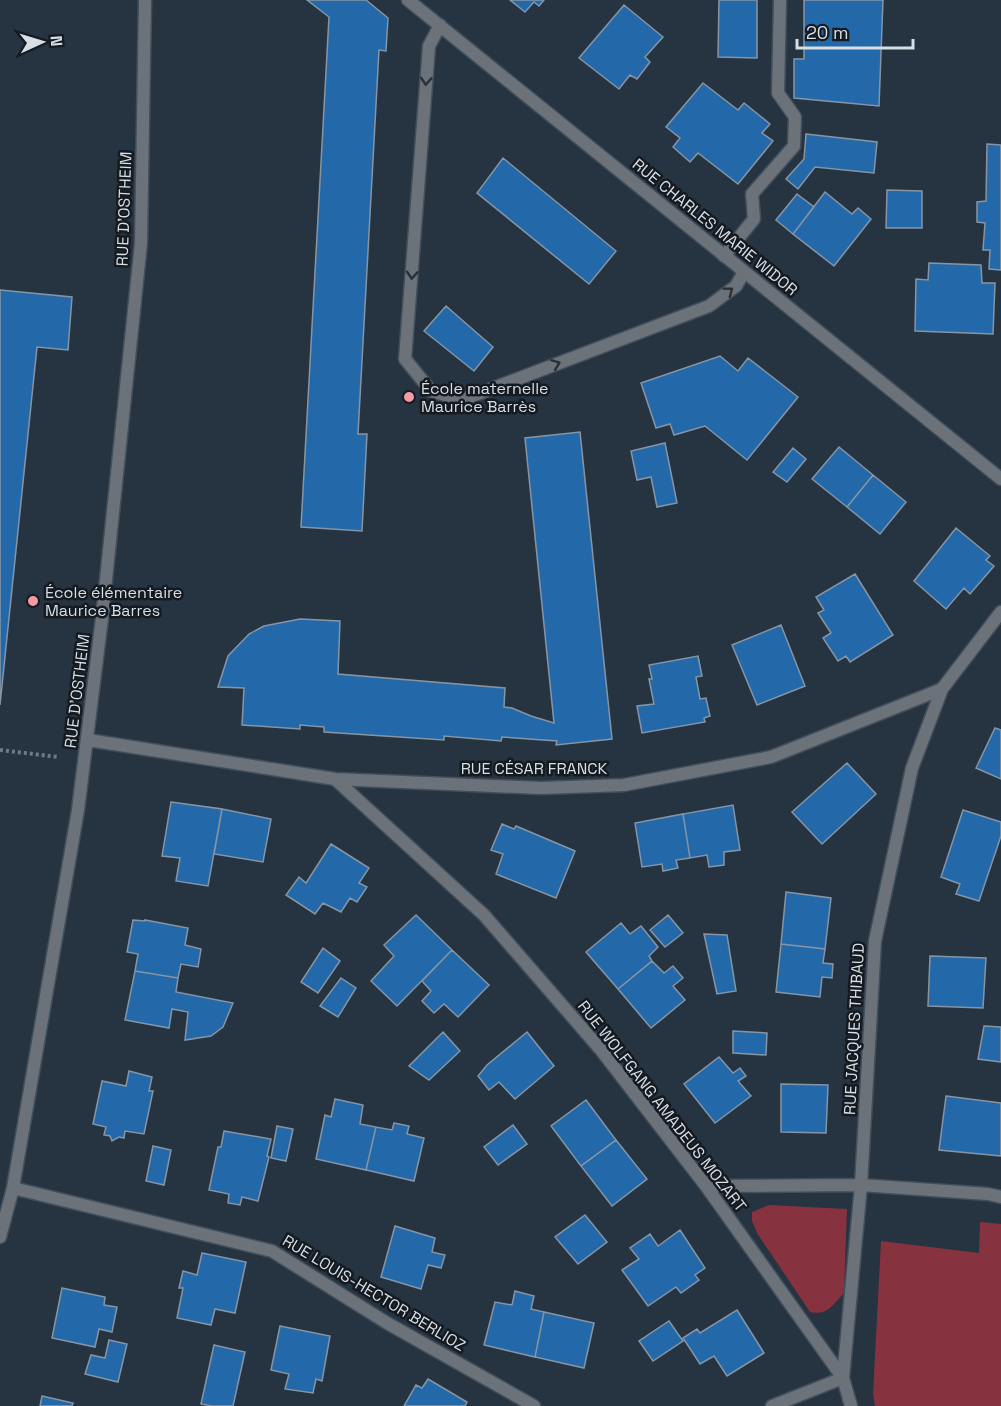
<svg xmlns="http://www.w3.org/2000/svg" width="1001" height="1406" font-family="'Space Grotesk',sans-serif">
<rect width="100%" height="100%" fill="#263340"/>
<path fill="#87323f" d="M 769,1205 L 847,1209 L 844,1293 C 833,1305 827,1316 810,1312 L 757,1233 L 752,1221 L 752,1212 Z
M 980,1222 L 1001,1224 L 1001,1406 L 875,1406 L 873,1394 L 881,1241 L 979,1253 Z"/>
<path fill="#2369aa" stroke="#8695a5" stroke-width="1.5" d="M 307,0 L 366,0 L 388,18 L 386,51 L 379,50 L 358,434 L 367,434 L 362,531 L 301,527 L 329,17 Z
M 510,0 L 544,0 L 539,6 L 534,2 L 525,12 Z
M 719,0 L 757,0 L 757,58 L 718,57 Z
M 804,0 L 883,0 L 879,106 L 794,98 L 794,59 L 804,59 Z
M 624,5 L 663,37 L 645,57 L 650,62 L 637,79 L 630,75 L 619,89 L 579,58 Z
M 703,83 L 738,110 L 744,103 L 770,124 L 762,133 L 773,141 L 738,184 L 698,153 L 690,162 L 673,147 L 680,138 L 666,127 Z
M 806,134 L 877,142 L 874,173 L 815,167 L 798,189 L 786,179 L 804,159 Z
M 987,144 L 1001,145 L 1001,270 L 989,269 L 990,250 L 983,250 L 985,223 L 977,222 L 977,202 L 986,201 Z
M 503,158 L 616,251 L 589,284 L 477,193 Z
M 887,190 L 922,191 L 922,228 L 886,228 Z
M 825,192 L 852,214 L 858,208 L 871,219 L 834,266 L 793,234 Z
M 797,194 L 814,207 L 793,234 L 776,220 Z
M 929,263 L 981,265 L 982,283 L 995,283 L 993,334 L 915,331 L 916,279 L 928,280 Z
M 0,290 L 72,297 L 68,350 L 37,347 L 0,705 Z
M 446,306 L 493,347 L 474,371 L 424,331 Z
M 720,356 L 738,371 L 748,358 L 798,397 L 747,460 L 705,426 L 674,435 L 670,424 L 656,428 L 641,383 Z
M 580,432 L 612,739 L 556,745 L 557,741 L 502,737 L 501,741 L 444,736 L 444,740 L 324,732 L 324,727 L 300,725 L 300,729 L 242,725 L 244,688 L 218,687 L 228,656 L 249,634 L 264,626 L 300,619 L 340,621 L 338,674 L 505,688 L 504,707 L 512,708 L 531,716 L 554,723 L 525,438 Z
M 665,443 L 677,503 L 657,507 L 651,477 L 637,480 L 631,451 Z
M 839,447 L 873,475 L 847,507 L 812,479 Z
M 793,448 L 806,459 L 787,482 L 773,472 Z
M 873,475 L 906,502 L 880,534 L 847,507 Z
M 956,528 L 990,556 L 986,560 L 994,566 L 970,594 L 964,588 L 946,609 L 914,581 Z
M 855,574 L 893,635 L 850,662 L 846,656 L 838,661 L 823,638 L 831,633 L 818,613 L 824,610 L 816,597 Z
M 781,625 L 805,686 L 757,705 L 732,645 Z
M 698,656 L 702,676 L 696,677 L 700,699 L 706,698 L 710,716 L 704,718 L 705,722 L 642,733 L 637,706 L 654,704 L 649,679 L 652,679 L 649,665 Z
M 995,728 L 1001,730 L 1001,779 L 976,768 Z
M 847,763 L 876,794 L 822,844 L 792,812 Z
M 171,802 L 222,809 L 208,886 L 176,881 L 180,858 L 162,856 Z
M 733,805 L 740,850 L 724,852 L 724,865 L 709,867 L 707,855 L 690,858 L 683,814 Z
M 222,809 L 271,819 L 263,862 L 214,854 Z
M 963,810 L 1001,822 L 1001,836 L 979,901 L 956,894 L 960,884 L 941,877 Z
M 683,814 L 690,858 L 676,860 L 678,868 L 663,871 L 662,864 L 642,867 L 635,823 Z
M 502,824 L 514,829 L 516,826 L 575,851 L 556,898 L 496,874 L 503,854 L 491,850 Z
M 331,844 L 369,868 L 359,883 L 367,887 L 357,902 L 350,898 L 341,912 L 323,903 L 315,914 L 286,895 L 299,877 L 306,883 Z
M 786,892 L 831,898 L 825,949 L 781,944 Z
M 416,915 L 452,950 L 397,1006 L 371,981 L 394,956 L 384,945 Z
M 668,915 L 683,933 L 665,947 L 650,930 Z
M 133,920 L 145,921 L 145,920 L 188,928 L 185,945 L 201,949 L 198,967 L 181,964 L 178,978 L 135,971 L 138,954 L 127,952 Z
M 621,923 L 630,934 L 641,926 L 658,947 L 649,956 L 652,961 L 618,989 L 586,952 Z
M 704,934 L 727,935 L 736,991 L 717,994 Z
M 781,944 L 825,949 L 823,963 L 833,964 L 832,978 L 822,977 L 820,997 L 776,992 Z
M 323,948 L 340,961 L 318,993 L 301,982 Z
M 452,950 L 489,985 L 458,1017 L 444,1004 L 434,1013 L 422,1001 L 431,991 L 422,981 Z
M 930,956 L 986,958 L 983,1008 L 928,1006 Z
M 652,961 L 664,973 L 673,966 L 683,978 L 673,986 L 685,1000 L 651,1028 L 618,989 Z
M 135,971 L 178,978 L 176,992 L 233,1003 L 223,1027 L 211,1036 L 185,1040 L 188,1012 L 172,1009 L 169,1028 L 125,1020 Z
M 341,978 L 356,988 L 338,1017 L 320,1006 Z
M 984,1026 L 1001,1027 L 1001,1062 L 978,1059 Z
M 733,1031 L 767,1033 L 766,1055 L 733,1053 Z
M 443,1032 L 460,1051 L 429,1080 L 409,1066 Z
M 527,1032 L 554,1066 L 515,1099 L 499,1082 L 489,1090 L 478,1076 L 487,1065 Z
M 719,1057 L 733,1073 L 740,1068 L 746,1076 L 738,1081 L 751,1096 L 715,1123 L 684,1084 Z
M 129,1071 L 152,1077 L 149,1091 L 153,1091 L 144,1134 L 125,1131 L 124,1138 L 119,1137 L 112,1141 L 110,1136 L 104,1135 L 106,1127 L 93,1124 L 102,1081 L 126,1086 Z
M 781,1084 L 828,1085 L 826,1133 L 781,1132 Z
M 946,1096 L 1001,1103 L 1001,1156 L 939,1150 Z
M 335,1099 L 363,1105 L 360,1124 L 376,1127 L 366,1170 L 316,1159 L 325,1115 L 331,1117 Z
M 586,1100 L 616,1140 L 581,1166 L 551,1126 Z
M 394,1123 L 409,1126 L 407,1134 L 424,1138 L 414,1181 L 366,1170 L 376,1127 L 392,1130 Z
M 513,1125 L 527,1144 L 498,1165 L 484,1147 Z
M 277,1126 L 293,1129 L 286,1161 L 271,1158 Z
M 224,1131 L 271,1139 L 267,1156 L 269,1157 L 258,1201 L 242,1197 L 240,1205 L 228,1203 L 229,1194 L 209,1190 L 218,1147 L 221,1147 Z
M 616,1140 L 647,1179 L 612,1206 L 581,1166 Z
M 153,1146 L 171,1150 L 164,1185 L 146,1181 Z
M 585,1215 L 607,1242 L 578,1264 L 555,1237 Z
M 395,1226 L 435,1238 L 432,1252 L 445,1255 L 441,1268 L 428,1265 L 421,1289 L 381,1277 Z
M 680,1230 L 705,1268 L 695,1275 L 699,1280 L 681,1293 L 676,1287 L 648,1306 L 622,1270 L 639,1259 L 630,1248 L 650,1234 L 658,1246 Z
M 202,1253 L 246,1262 L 235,1313 L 215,1309 L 211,1325 L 177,1318 L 183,1288 L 179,1288 L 183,1271 L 197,1275 Z
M 62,1288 L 105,1297 L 104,1305 L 117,1307 L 112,1332 L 99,1329 L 95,1347 L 52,1338 Z
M 515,1291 L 534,1296 L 531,1309 L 544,1312 L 535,1357 L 484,1345 L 495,1302 L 512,1305 Z
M 737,1310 L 764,1353 L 727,1376 L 714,1356 L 700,1364 L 683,1338 L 697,1329 L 700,1333 Z
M 544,1312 L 594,1323 L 584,1368 L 535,1357 Z
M 669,1321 L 683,1341 L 653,1361 L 639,1341 Z
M 280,1326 L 330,1336 L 322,1381 L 316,1379 L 313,1393 L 285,1389 L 289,1374 L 271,1370 Z
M 109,1340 L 127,1344 L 118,1382 L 85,1374 L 91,1355 L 105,1358 Z
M 214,1345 L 245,1352 L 233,1406 L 212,1406 L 201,1404 Z
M 428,1379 L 467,1402 L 465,1406 L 404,1406 L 416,1385 L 422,1388 Z
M 42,1396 L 73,1403 L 72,1406 L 40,1406 Z"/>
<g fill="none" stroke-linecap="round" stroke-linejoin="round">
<defs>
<path id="lane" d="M 724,256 L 754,219 L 752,194 L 794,146 L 795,117 L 778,93 L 780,0"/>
<path id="street" d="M 408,0 L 1001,479
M 440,25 L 429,46 L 405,359 L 431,391 L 462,400 L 709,306 L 736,286 L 744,272
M 88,740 L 335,779 L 541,788 L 624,785 L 771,757 L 942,689 L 1001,612
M 335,779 L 484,915 L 601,1050 L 706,1186 L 843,1378 L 851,1406
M 706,1186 L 861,1185 L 988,1194 L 1001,1197
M 13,1188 L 272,1251 L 387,1323 L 534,1406
M 0,1237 L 13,1188 L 78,810 L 102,618 L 141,243 L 145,0
M 772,1406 L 843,1378 L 861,1185 L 875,941 L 912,768 L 942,689"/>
</defs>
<use href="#lane" stroke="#424e5b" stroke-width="15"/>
<use href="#street" stroke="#424e5b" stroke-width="15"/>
<path stroke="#6f7a85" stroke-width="4" stroke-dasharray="3 3" stroke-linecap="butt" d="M 0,750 L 58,757"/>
<use href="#lane" stroke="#6c7279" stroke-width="12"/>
<use href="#street" stroke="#6c7279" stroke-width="12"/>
</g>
<defs><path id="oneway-chevron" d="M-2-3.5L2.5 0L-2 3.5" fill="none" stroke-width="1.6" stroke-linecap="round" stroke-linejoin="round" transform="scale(1.5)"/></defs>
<g stroke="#2a3036">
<use href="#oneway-chevron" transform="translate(426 81) rotate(94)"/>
<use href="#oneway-chevron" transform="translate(412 275) rotate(94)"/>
<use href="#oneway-chevron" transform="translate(729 291) rotate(-37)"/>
<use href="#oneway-chevron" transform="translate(556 364) rotate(-21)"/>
</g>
<g fill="#f49aa3" stroke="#141a20" stroke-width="2">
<circle cx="409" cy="397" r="6"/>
<circle cx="33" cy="601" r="6"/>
</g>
<g text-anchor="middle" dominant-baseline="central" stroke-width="5" stroke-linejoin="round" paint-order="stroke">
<g font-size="16" fill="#d6dee6" stroke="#141a20">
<text transform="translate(124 209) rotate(-88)">RUE D'OSTHEIM</text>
<text transform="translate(715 227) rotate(39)">RUE CHARLES MARIE WIDOR</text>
<text transform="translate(77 691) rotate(-83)">RUE D'OSTHEIM</text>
<text x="534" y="768">RUE CÉSAR FRANCK</text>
<text transform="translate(854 1029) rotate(-87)">RUE JACQUES THIBAUD</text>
<text transform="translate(662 1106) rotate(52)">RUE WOLFGANG AMADEUS MOZART</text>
<text transform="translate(374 1293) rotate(31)">RUE LOUIS-HECTOR BERLIOZ</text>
</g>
<g font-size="16" fill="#d6dee6" stroke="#141a20" text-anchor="start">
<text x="421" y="388">École maternelle<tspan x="421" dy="18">Maurice Barrès</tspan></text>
<text x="45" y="592">École élémentaire<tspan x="45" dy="18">Maurice Barres</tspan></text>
</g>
</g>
<g transform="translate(42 42) rotate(86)" stroke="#141a20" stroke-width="4.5" paint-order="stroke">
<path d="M0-4.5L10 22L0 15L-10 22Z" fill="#d6dee6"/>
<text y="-9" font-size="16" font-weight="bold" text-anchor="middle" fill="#d6dee6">N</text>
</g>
<path d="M797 39v9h116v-9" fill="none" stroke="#d6dee6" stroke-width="3"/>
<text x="806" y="39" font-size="18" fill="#d6dee6" stroke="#141a20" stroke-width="4.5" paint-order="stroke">20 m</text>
</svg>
